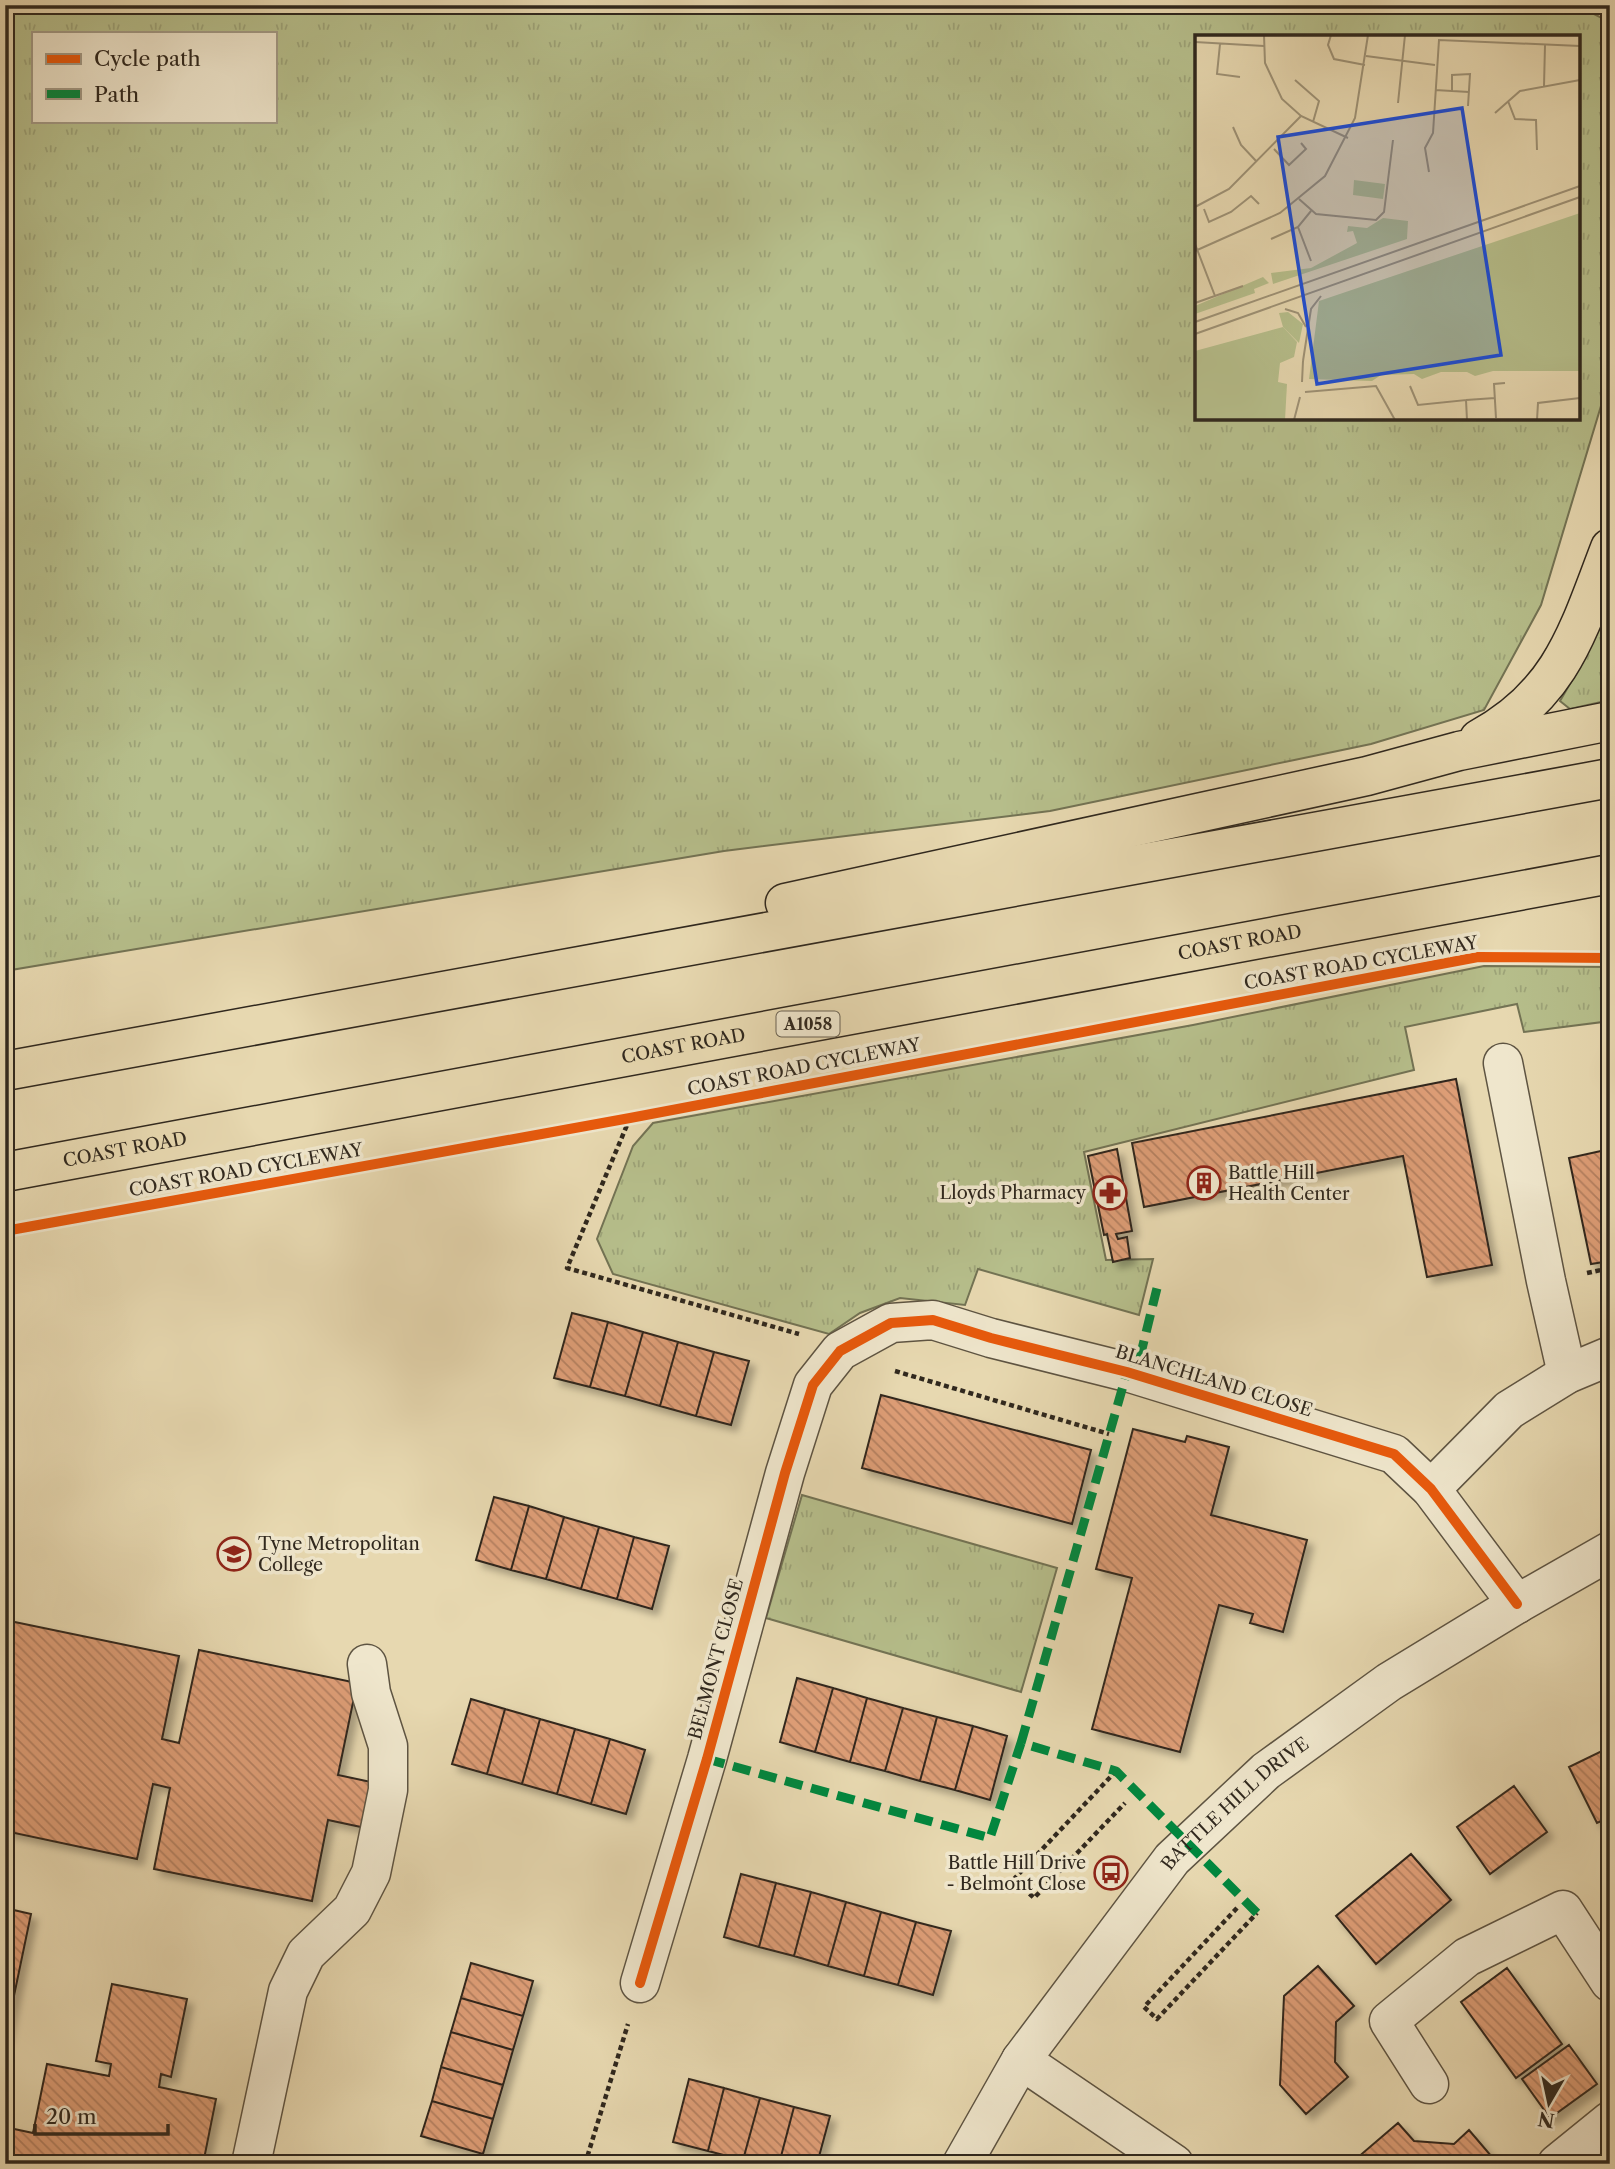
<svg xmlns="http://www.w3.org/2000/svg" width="1615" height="2169" font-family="'Libre Caslon Text',serif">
<defs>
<pattern id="grass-tufts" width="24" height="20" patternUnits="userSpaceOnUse" patternTransform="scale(1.75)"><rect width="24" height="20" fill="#b6be8b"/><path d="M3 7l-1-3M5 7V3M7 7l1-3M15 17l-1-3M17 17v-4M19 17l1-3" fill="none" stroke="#9da378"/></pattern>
<pattern id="building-back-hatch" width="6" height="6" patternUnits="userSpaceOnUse" patternTransform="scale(1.75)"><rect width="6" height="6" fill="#dd9d76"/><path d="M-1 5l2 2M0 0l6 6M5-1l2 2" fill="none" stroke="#b48060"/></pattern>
<filter id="shadow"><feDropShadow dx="6" dy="6" stdDeviation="3.5" flood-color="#0004"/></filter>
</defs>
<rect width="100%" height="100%" fill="#e7d8b0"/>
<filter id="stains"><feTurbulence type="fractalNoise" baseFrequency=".00286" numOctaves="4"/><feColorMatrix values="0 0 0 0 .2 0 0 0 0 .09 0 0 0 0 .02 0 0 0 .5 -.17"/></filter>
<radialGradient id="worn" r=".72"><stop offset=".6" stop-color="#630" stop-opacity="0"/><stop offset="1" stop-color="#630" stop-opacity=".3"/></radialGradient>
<path fill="url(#grass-tufts)" stroke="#737354" stroke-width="2" fill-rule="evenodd" d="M 5,5 L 1535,5 L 1592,13 L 1610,22 L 1610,376 L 1541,605 L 1484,710 L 1371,744 L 1050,811 L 724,851 L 5,971 ZM 33,33 L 275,33 L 275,121 L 33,121 ZM 1197,37 L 1578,37 L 1578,418 L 1197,418 Z
M 1610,587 L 1610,700 L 1570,709 L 1560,701 L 1578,670 Z
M 1484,966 L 1610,967 L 1610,1021 L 1524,1032 L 1517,1004 L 1405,1027 L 1414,1070 L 1084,1152 L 1106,1260 L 1153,1259 L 1139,1315 L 978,1269 L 965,1305 L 900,1298 L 860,1313 L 829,1334 L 613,1274 L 597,1239 L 633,1146 L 653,1123 L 1193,1025 Z
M 802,1495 L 1057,1568 L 1021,1692 L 766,1618 Z"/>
<path fill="url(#building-back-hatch)" stroke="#30281e" stroke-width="2" filter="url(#shadow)" d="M 1456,1079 L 1492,1265 L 1427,1277 L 1403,1156 L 1144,1207 L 1132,1143 Z
M 1117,1149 L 1132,1231 L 1116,1234 L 1118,1239 L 1127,1237 L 1130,1258 L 1113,1262 L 1107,1234 L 1104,1235 L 1088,1156 Z
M 1610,1149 L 1610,1261 L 1591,1264 L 1569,1158 Z
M 572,1313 L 608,1322 L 590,1387 L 554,1378 Z
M 608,1322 L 643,1332 L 625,1396 L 590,1387 Z
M 643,1332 L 678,1342 L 660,1406 L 625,1396 Z
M 678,1342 L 714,1352 L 696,1416 L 660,1406 Z
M 714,1352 L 749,1361 L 731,1425 L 696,1416 Z
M 881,1395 L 1091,1450 L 1072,1524 L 862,1468 Z
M 1133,1429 L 1185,1442 L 1187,1436 L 1229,1447 L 1211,1515 L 1307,1540 L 1283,1632 L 1250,1623 L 1253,1614 L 1219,1605 L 1180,1752 L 1092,1729 L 1132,1578 L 1096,1569 Z
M 494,1497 L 529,1506 L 511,1570 L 476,1560 Z
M 529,1506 L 564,1517 L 546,1579 L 511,1570 Z
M 564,1517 L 599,1527 L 581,1589 L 546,1579 Z
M 599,1527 L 634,1537 L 617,1599 L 581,1589 Z
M 634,1537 L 669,1546 L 652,1609 L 617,1599 Z
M 5,1620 L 179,1656 L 162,1739 L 179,1743 L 199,1650 L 357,1683 L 338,1775 L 371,1782 L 361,1827 L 328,1820 L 312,1901 L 154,1869 L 170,1788 L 153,1784 L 137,1859 L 5,1831 Z
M 797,1678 L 833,1688 L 815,1752 L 780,1742 Z
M 833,1688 L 867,1698 L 850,1762 L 815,1752 Z
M 867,1698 L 903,1708 L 885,1771 L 850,1762 Z
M 471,1699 L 505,1709 L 487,1774 L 452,1764 Z
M 903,1708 L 937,1717 L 920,1781 L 885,1771 Z
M 505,1709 L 540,1719 L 522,1784 L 487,1774 Z
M 937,1717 L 973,1726 L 955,1790 L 920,1781 Z
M 540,1719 L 575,1729 L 557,1794 L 522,1784 Z
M 973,1726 L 1007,1736 L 990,1800 L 955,1790 Z
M 575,1729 L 610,1739 L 591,1804 L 557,1794 Z
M 610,1739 L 645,1750 L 626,1814 L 591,1804 Z
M 1610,1747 L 1610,1817 L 1597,1823 L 1569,1767 Z
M 1514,1786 L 1547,1832 L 1490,1874 L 1457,1827 Z
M 1411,1854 L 1451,1900 L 1376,1964 L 1336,1916 Z
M 741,1874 L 776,1883 L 759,1947 L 724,1937 Z
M 776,1883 L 811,1892 L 794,1956 L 759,1947 Z
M 811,1892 L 846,1902 L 828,1966 L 794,1956 Z
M 846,1902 L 881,1912 L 864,1976 L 828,1966 Z
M 5,1908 L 31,1914 L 5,2039 Z
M 881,1912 L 916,1922 L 898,1985 L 864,1976 Z
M 916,1922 L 951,1931 L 933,1995 L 898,1985 Z
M 471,1963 L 533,1981 L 523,2016 L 461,1998 Z
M 1318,1966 L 1354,2006 L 1336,2022 L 1335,2062 L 1348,2077 L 1306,2114 L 1280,2085 L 1284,1996 Z
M 1507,1968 L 1562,2044 L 1516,2078 L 1461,2002 Z
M 112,1984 L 187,1999 L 171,2077 L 161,2074 L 159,2087 L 216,2099 L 203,2164 L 26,2164 L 5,2158 L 5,2127 L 33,2133 L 47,2064 L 109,2076 L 111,2064 L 96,2061 Z
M 461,1998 L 523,2016 L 513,2050 L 451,2032 Z
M 451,2032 L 513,2050 L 503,2085 L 441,2067 Z
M 1569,2045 L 1597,2084 L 1550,2118 L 1522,2079 Z
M 441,2067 L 503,2085 L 493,2119 L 432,2101 Z
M 689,2079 L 724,2088 L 708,2151 L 673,2142 Z
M 724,2088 L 760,2098 L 743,2160 L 708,2151 Z
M 760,2098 L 794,2107 L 779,2164 L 756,2164 L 743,2160 Z
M 432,2101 L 493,2119 L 483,2154 L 421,2136 Z
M 794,2107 L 830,2116 L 817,2164 L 779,2164 Z
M 1398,2123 L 1414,2141 L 1454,2144 L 1469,2130 L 1498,2164 L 1362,2164 L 1357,2158 Z"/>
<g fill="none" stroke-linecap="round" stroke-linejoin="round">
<defs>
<g id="minor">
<path d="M 1503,1063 L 1546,1281 L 1567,1374"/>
<path d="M 1431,1489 L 1509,1410 L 1567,1374 L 1610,1356"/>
<path d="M 640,1983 L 707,1759 L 785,1473 L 813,1385 L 840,1351 L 891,1323 L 933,1320 L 991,1338 L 1127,1372 L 1394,1454 L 1431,1489 L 1517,1604"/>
<path d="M 1021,2060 L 1174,2164"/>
<path d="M 1429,2084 L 1389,2021 L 1467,1957 L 1563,1910 L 1610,1982"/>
<path d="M 251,2164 L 288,1991 L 306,1954 L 352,1910 L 371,1873 L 388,1790 L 388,1746 L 371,1693 L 367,1664"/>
<path id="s1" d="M 962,2164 L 1021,2060 L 1172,1859 L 1266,1771 L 1389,1682 L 1517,1604 L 1610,1551"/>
<path d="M 1557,2164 L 1610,2121"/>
</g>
<g id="highway">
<path d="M 1479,739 C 1562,694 1578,631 1610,548"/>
<path d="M 785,903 L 1367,776 L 1459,751 L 1610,721"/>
<path d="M 5,1071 L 1610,778"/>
<path id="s2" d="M 5,1172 L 1610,874"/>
</g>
</defs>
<use href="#minor" stroke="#5e5442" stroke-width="41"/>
<use href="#highway" stroke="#30281e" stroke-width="41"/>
<path stroke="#30281e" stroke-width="4.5" stroke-dasharray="5 3.5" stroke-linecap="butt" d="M 630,1118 L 567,1268 L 799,1334
M 1587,1273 L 1610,1268
M 895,1371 L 1109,1434
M 1116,1771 L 1014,1879 L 1034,1898 L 1125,1803
M 1237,1908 L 1144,2007 L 1157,2019 L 1257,1913
M 585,2164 L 628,2024"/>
<use href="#minor" stroke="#efe6cc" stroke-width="38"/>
<use href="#highway" stroke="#e7d8b0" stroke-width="38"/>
<path stroke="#00873e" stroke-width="9" stroke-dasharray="18 9" stroke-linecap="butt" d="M 1021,1743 L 1127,1372 L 1139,1361 L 1158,1284
M 707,1759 L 990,1838 L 1021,1743 L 1116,1771 L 1257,1913"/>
<defs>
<path id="cycleway" d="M 5,1231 L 630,1118 L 1478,957 L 1610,958
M 640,1983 L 707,1759 L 785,1473 L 813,1385 L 840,1351 L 891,1323 L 933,1320 L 991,1338 L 1127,1372 L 1394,1454 L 1431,1489 L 1517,1604"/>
</defs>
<use href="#cycleway" stroke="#efe6cc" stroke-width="15"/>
<use href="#cycleway" stroke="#e8590c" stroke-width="10"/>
</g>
<defs>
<symbol id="building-ring" viewBox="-11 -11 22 22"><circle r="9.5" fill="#efe6cc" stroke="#8f2418" stroke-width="1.5"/><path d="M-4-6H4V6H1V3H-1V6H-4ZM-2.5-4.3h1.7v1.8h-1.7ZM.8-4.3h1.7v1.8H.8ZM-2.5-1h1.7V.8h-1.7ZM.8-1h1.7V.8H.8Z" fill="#8f2418"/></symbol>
<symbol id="pharmacy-ring" viewBox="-11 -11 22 22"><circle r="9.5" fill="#efe6cc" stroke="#8f2418" stroke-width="1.5"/><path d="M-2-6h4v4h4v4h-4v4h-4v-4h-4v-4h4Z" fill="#8f2418"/></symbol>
<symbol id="university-ring" viewBox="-11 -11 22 22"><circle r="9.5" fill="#efe6cc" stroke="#8f2418" stroke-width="1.5"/><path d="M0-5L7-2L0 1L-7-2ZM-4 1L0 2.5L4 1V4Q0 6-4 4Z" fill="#8f2418"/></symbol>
<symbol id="bus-ring" viewBox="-11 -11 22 22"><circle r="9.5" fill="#efe6cc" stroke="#8f2418" stroke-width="1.5"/><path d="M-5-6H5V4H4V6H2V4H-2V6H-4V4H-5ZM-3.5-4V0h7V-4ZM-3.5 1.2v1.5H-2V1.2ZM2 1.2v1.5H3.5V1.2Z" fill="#8f2418"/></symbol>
</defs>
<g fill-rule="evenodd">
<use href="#building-ring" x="1185" y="1164" width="38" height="38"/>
<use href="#pharmacy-ring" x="1091" y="1174" width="38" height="38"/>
<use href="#university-ring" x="215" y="1535" width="38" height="38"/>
<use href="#bus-ring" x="1092" y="1854" width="38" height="38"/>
</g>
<g text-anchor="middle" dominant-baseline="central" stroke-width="7" stroke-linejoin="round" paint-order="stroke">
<rect fill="#efe6cc" stroke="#696152" stroke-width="2" x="776.5" y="1011.5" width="63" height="25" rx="5"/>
<g font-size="16" font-weight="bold" fill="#30281e">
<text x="808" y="1024">A1058</text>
</g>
<g font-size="18" fill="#30281e" stroke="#efe6cc">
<text stroke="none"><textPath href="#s2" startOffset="1256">COAST ROAD</textPath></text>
<text transform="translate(1361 963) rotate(-10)">COAST ROAD CYCLEWAY</text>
<text stroke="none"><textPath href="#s2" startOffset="690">COAST ROAD</textPath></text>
<text transform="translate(804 1067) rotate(-11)">COAST ROAD CYCLEWAY</text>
<text stroke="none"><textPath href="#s2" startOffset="122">COAST ROAD</textPath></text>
<text transform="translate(246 1170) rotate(-10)">COAST ROAD CYCLEWAY</text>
<text transform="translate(1214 1381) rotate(17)">BLANCHLAND CLOSE</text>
<text transform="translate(716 1659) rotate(-75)">BELMONT CLOSE</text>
<text stroke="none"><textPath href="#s1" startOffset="455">BATTLE HILL DRIVE</textPath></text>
</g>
<g font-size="18" fill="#30281e" stroke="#efe6cc" text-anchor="start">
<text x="1228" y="1173">Battle Hill<tspan x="1228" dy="21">Health Center</tspan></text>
<text x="1086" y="1193" text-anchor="end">Lloyds Pharmacy</text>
<text x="258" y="1544">Tyne Metropolitan<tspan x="258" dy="21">College</tspan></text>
<text x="1086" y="1863" text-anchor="end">Battle Hill Drive<tspan x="1086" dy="21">- Belmont Close</tspan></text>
</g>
</g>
<g transform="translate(1195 35)">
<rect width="385" height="385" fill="#e7d8b0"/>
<path d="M 159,145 L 190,149 L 188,164 L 158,160 ZM 385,178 L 385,336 L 298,336 L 280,341 L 272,337 L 246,337 L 227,344 L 219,339 L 186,340 L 177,346 L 114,344 L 124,266 ZM 188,183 L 213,186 L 212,204 L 78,249 L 76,238 L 116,233 L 162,208 L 158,196 L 152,197 L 153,191 L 172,193 ZM 68,242 L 74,248 L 59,254 L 60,258 L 0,279 L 0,271 ZM 93,277 L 108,289 L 104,308 L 88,292 L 84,278 Z" fill="#b6be8b"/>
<path d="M 88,292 L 102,307 L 99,322 L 85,328 L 83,347 L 92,349 L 90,385 L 0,385 L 0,316 Z" fill="#b6be8b"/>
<path d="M 41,311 L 61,378 L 38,385 L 0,385 L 0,324 Z" fill="#b6be8b"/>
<path fill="none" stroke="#9e9276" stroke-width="2" d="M 69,0 L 70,28 L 87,64 L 106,81 L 153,103M 136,0 L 133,10 L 139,24 L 170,30M 0,7 L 69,11M 25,9 L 22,39 L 45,42M 171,21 L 240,30M 100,45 L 124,66 L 118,87M 349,51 L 350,10M 240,55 L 274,57M 257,56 L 257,40 L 275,39 L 273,71M 313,66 L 320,84 L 341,85 L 342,115M 203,68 L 210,0M 300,78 L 325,56 L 385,45M 38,92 L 46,110 L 62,127M 79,114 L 94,130 L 111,114 L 106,108M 234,137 L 230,113 L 238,98 L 244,5 L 385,11M 104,164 L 121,179 L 181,185 L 189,177 L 198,105M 0,172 L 34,154 L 106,81M 9,174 L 14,187 L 36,177 L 56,161 L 64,169M 103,192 L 116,226M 76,204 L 103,192 L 116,176M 0,209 L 20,261M 0,216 L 85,178 L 130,141 L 160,83 L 173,0M 0,268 L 48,251M 90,274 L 103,278 L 111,292M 0,287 L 385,151M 0,299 L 385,162M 108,326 L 116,274 L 126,261M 107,347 L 108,326M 215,351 L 223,370 L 271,365 L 272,385M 110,357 L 181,351 L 200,385M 271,365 L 300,363M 301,383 L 299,349 L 310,348M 99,385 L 105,362M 342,385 L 343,368 L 385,363"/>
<path fill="#1d4ed8" fill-opacity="0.15" stroke="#1d4ed8" stroke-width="3.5" d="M 267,73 L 306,320 L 122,349 L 83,102 Z"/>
<rect width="385" height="385" fill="none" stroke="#30281e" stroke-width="3.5"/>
</g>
<rect width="1615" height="2169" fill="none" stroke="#e7d8b0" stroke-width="28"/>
<rect x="7" y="7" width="1601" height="2155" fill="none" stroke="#30281e" stroke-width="3.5"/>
<rect x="14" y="14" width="1587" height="2141" fill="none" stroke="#30281e" stroke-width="2"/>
<rect x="32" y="32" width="245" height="91" fill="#efe6cc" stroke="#a39a86" stroke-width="2"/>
<rect x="46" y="54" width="35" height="10" fill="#e8590c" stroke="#a39a86" stroke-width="2"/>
<text x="94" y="66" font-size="21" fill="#30281e">Cycle path</text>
<rect x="46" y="89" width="35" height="10" fill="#00873e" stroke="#a39a86" stroke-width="2"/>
<text x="94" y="102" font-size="21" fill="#30281e">Path</text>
<g transform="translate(1549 2103) rotate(189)" stroke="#efe6cc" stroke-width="5" paint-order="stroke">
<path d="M0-5L12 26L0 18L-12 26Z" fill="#30281e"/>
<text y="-10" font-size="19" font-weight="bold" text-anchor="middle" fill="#30281e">N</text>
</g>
<path d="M35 2124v10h133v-10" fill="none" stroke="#30281e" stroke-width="3.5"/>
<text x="46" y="2124" font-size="21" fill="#30281e" stroke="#efe6cc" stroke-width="5" paint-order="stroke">20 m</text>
<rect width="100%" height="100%" filter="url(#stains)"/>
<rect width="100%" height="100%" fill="url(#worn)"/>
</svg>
